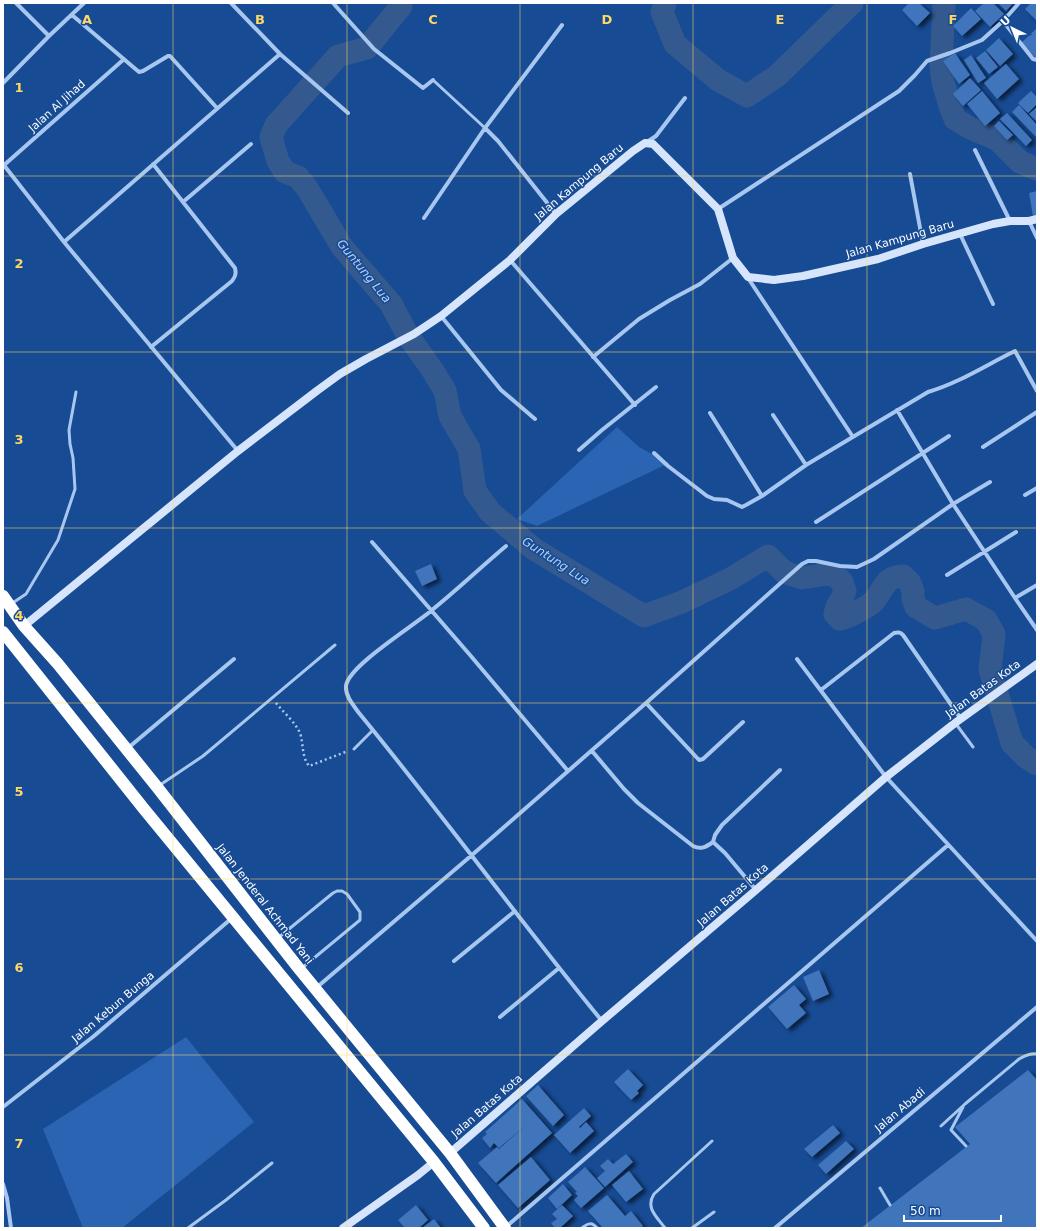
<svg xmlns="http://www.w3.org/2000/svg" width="1040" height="1231" font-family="'DejaVu Sans',sans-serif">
<defs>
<filter id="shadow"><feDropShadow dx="4" dy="2.5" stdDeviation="2" flood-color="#0009"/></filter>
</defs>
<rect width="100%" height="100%" fill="#174b94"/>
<path fill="#2a64b3" d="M 617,427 L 639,447 L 669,463 L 537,526 L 517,519 Z
M 186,1037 L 254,1122 L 122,1228 L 83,1228 L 43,1129 Z"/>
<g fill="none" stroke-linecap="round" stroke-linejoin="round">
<path stroke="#33598f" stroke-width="23" d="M 399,3 L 401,6 L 367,48 L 338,56 L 276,125 L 271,137 L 278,161 L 285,172 L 298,177 L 307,188 L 342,247 L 391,304 L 407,334 L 433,371 L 445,391 L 450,416 L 469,449 L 475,491 L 490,512 L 534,549 L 644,616 L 682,602 L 730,579 L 768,556 L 784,572 L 802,578 L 827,574 L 836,576 L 842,582 L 845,591 L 842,598 L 837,606 L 835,614 L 840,619 C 849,617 868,607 874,601 C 884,589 885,576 903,576 L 910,583 L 913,591 L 913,599 L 916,607 L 935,618 L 966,609 L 986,620 L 994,634 L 990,670 L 1012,743 L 1026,757 L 1037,764
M 665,3 L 662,12 L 675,44 L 718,80 L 747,96 L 777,76 L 852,3
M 944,3 L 941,66 L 943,82 L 950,106 L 955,119 L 970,128 L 998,140 L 1020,162 L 1037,169"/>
</g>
<path fill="#3f74bc" filter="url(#shadow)" d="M 909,3 L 919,3 L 930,13 L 917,26 L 902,10 Z
M 984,3 L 993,3 L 1004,14 L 990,27 L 975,11 Z
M 998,3 L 1013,3 L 1006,11 Z
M 1031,3 L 1037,3 L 1037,21 L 1025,9 Z
M 971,8 L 981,19 L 962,36 L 953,26 Z
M 1037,28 L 1037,56 L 1036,58 L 1021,43 Z
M 999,38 L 1013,54 L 1000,66 L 986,50 Z
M 985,51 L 998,67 L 989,74 L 976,58 Z
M 955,53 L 970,75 L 959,84 L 943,61 Z
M 971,55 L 986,78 L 978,83 L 964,60 Z
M 1006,64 L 1019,79 L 997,99 L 984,83 Z
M 970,78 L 981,90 L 963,106 L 953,94 Z
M 982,91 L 1000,113 L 985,126 L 967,104 Z
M 1031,91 L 1037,97 L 1037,104 L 1028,113 L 1018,103 Z
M 1019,105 L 1037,125 L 1037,138 L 1012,112 Z
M 1037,107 L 1037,122 L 1029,114 Z
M 1007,113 L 1032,140 L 1026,146 L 1000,119 Z
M 999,121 L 1013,135 L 1007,140 L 994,126 Z
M 1037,191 L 1037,215 L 1033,216 L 1029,193 Z
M 431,564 L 437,579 L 422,586 L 415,571 Z
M 819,970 L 829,994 L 813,1001 L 803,977 Z
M 794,985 L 806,999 L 799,1005 L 806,1013 L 787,1029 L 768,1007 Z
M 628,1069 L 643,1085 L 637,1091 L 639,1093 L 631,1100 L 614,1082 Z
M 1028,1070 L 1037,1080 L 1037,1228 L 861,1228 L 970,1144 L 955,1127 Z
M 538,1085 L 564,1115 L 553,1126 L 526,1096 Z
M 522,1099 L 552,1133 L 496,1183 L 478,1163 L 497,1147 L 499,1149 L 526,1125 L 499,1148 L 494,1143 L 490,1148 L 482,1138 L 487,1134 L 485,1132 Z
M 584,1108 L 591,1116 L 579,1127 L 580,1128 L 586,1122 L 594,1131 L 570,1153 L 554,1135 Z
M 833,1125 L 840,1133 L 812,1157 L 804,1149 Z
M 846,1141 L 854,1149 L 826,1174 L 818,1165 Z
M 626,1154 L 633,1162 L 605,1187 L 597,1178 L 605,1171 L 600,1166 L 608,1159 L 613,1164 Z
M 531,1157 L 550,1180 L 518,1208 L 498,1185 Z
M 585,1167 L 604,1188 L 581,1208 L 574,1200 L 578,1196 L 575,1193 L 577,1192 L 568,1182 Z
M 629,1171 L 643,1189 L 626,1202 L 612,1185 Z
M 563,1184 L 572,1195 L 557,1209 L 548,1198 Z
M 607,1195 L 625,1216 L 631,1211 L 643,1226 L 641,1228 L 603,1228 L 588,1211 Z
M 416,1205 L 428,1220 L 419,1228 L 405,1228 L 398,1220 Z
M 562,1205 L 573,1216 L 560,1228 L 555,1228 L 551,1223 L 557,1219 L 552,1214 Z
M 434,1219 L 441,1228 L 422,1228 Z"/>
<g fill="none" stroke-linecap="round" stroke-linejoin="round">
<path stroke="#a7c7f1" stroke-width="2.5" stroke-dasharray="2 3" stroke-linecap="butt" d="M 276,703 C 284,713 295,722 300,733 C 304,745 301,755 309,766 L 348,751"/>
<path stroke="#a7c7f1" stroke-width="3" d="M 433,80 L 485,128
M 11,604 L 26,594 L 58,540 L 75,489 L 73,458 L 70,444 L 69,430 L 76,392
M 956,724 L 973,747
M 354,749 L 373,730
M 160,785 L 203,756 L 335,645
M 278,938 L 333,893 L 337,891 L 342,891 L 347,894 L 360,912 L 360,920 L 302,968
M 963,1107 L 951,1130 L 966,1146
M 941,1126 L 965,1104 L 1019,1059 C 1025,1056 1030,1053 1037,1054
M 880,1188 L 890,1205
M 188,1228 L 226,1200 L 272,1163
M 582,1228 C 588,1223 592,1222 597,1228
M 665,1228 C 657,1217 645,1208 654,1194 L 712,1141
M 692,1228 L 714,1212"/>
<path stroke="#a7c7f1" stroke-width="4" d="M 333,3 L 374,49 L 423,88 L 433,80
M 72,15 L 139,72 L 143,71 L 168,56 L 170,56 L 217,108
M 1003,21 L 1033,59 L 1037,60
M 49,36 L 84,3
M 280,54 L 348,113
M 3,83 L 49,36 L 16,3
M 485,128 L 498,141 L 556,214
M 647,142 L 656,136 L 685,98
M 975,150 L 1010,221
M 3,164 L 64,242 L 238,451
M 3,166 L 123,60
M 910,174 L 923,244
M 183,202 L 251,144
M 718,209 L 899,91 L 915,75 L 927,61 L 950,53 L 982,40 L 1003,21 L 1019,3
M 424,218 L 485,128 L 562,25
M 1029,221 L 1037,238
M 960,234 L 993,304
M 64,242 L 280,54 L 231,3
M 510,260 L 635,405
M 748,278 L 853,437
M 441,316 L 501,390 L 535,419
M 151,347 L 232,281 C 236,276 236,273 235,268 L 153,164
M 593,357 L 639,319 L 670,300 L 700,284 L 733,258
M 897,410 L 953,504 L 1015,598 L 1037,630
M 710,413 L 762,496
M 773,415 L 806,465
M 983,447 L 1037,412
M 579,450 L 602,430 L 656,387
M 654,453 L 668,466 L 707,496 L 714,499 L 727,500 L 742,507 L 746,505 L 762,496 L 806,465 L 928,392 C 959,383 986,365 1015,351 L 1037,391
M 1025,495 L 1037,488
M 816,522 L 949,436
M 372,542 L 470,655 L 568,771
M 506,546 C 481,567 457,590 432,610 C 415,625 348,666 346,686 C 345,696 354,706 359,713 C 442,814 519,920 602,1021
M 947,575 L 1016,532
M 1015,598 L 1037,585
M 797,659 L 886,777 L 1037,941
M 821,690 L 894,633 C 898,632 900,632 903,635 L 961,719
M 646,703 L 699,760 L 703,759 L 743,722
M 128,748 L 234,659
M 592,751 L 624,789 L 638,803 L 693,846 C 701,850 706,847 713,842 L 725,853 L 756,890
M 713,842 L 715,835 L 722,825 L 780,770
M 454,961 L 515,911
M 316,988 L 472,855 L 646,703 L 802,564 L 808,561 L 816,561 L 840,566 L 857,567 L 874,559 L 953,504 L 990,482
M 500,1017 L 559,968
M 3,1107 L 94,1036 L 232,918
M 3,1184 L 7,1198 L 11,1228
M 507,1226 L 948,845
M 775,1228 L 1037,1007"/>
<path stroke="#d6e5fb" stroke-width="8" d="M 24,626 L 238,451 L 318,390 L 340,374 L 366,359 L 414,334 L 441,316 L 510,260 L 556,214 L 633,151 L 645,143 L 653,144 L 718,209 L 733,258 L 748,277 L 774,280 L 803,276 L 878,259 L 923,244 L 993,224 L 1010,221 L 1029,221 L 1037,219
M 450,1153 L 602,1021 L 756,890 L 886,777 L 955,723 L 1037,664
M 343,1228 L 418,1175 L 434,1162"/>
<path stroke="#fff" stroke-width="12" d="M 3,596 L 24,626 L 58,664 L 157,787 L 300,970 L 450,1153 L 505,1228
M 3,632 L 144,809 L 434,1162 L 484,1228"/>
</g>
<path fill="none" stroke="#ffd767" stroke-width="1" stroke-opacity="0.55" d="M 173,3 L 173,1228M 347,3 L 347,1228M 520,3 L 520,1228M 693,3 L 693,1228M 867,3 L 867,1228M 3,176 L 1037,176M 3,352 L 1037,352M 3,528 L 1037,528M 3,703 L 1037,703M 3,879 L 1037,879M 3,1055 L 1037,1055"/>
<g text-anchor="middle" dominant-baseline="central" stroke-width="3" stroke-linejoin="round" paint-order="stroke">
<g font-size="11" fill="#fff" stroke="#174b94">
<text transform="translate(57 106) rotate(-42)">Jalan Al Jihad</text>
<text transform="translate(579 182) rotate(-40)">Jalan Kampung Baru</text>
<text transform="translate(900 239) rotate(-16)">Jalan Kampung Baru</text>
<text transform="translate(983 689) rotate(-36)">Jalan Batas Kota</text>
<text transform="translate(733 895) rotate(-41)">Jalan Batas Kota</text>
<text transform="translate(265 904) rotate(52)">Jalan Jenderal Achmad Yani</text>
<text transform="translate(113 1007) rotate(-40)">Jalan Kebun Bunga</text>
<text transform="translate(487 1106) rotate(-41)">Jalan Batas Kota</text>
<text transform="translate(900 1110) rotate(-40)">Jalan Abadi</text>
</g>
<g font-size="12" font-style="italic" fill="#b4d1f8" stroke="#174b94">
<text transform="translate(364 271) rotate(51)">Guntung Lua</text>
<text transform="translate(556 561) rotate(33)">Guntung Lua</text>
</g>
</g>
<g font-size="13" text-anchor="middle" font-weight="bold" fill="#ffd767" stroke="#174b94" stroke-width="3" stroke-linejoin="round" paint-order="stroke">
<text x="87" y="24">A</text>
<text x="260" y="24">B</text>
<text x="433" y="24">C</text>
<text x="607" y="24">D</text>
<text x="780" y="24">E</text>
<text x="953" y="24">F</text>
<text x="19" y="92">1</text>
<text x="19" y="268">2</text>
<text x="19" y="444">3</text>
<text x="19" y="620">4</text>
<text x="19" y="796">5</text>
<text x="19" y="972">6</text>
<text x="19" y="1148">7</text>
</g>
<rect width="1040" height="1231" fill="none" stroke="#ffffff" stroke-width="8"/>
<g transform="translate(1012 28) rotate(317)" stroke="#174b94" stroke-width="3" paint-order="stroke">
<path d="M0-3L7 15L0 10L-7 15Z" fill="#ffffff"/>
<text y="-6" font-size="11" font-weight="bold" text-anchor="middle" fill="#ffffff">U</text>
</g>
<path d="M904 1215v6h97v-6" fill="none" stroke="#ffffff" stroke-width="2"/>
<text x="910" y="1215" font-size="12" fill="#ffffff" stroke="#174b94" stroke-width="3" paint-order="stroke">50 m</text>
</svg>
